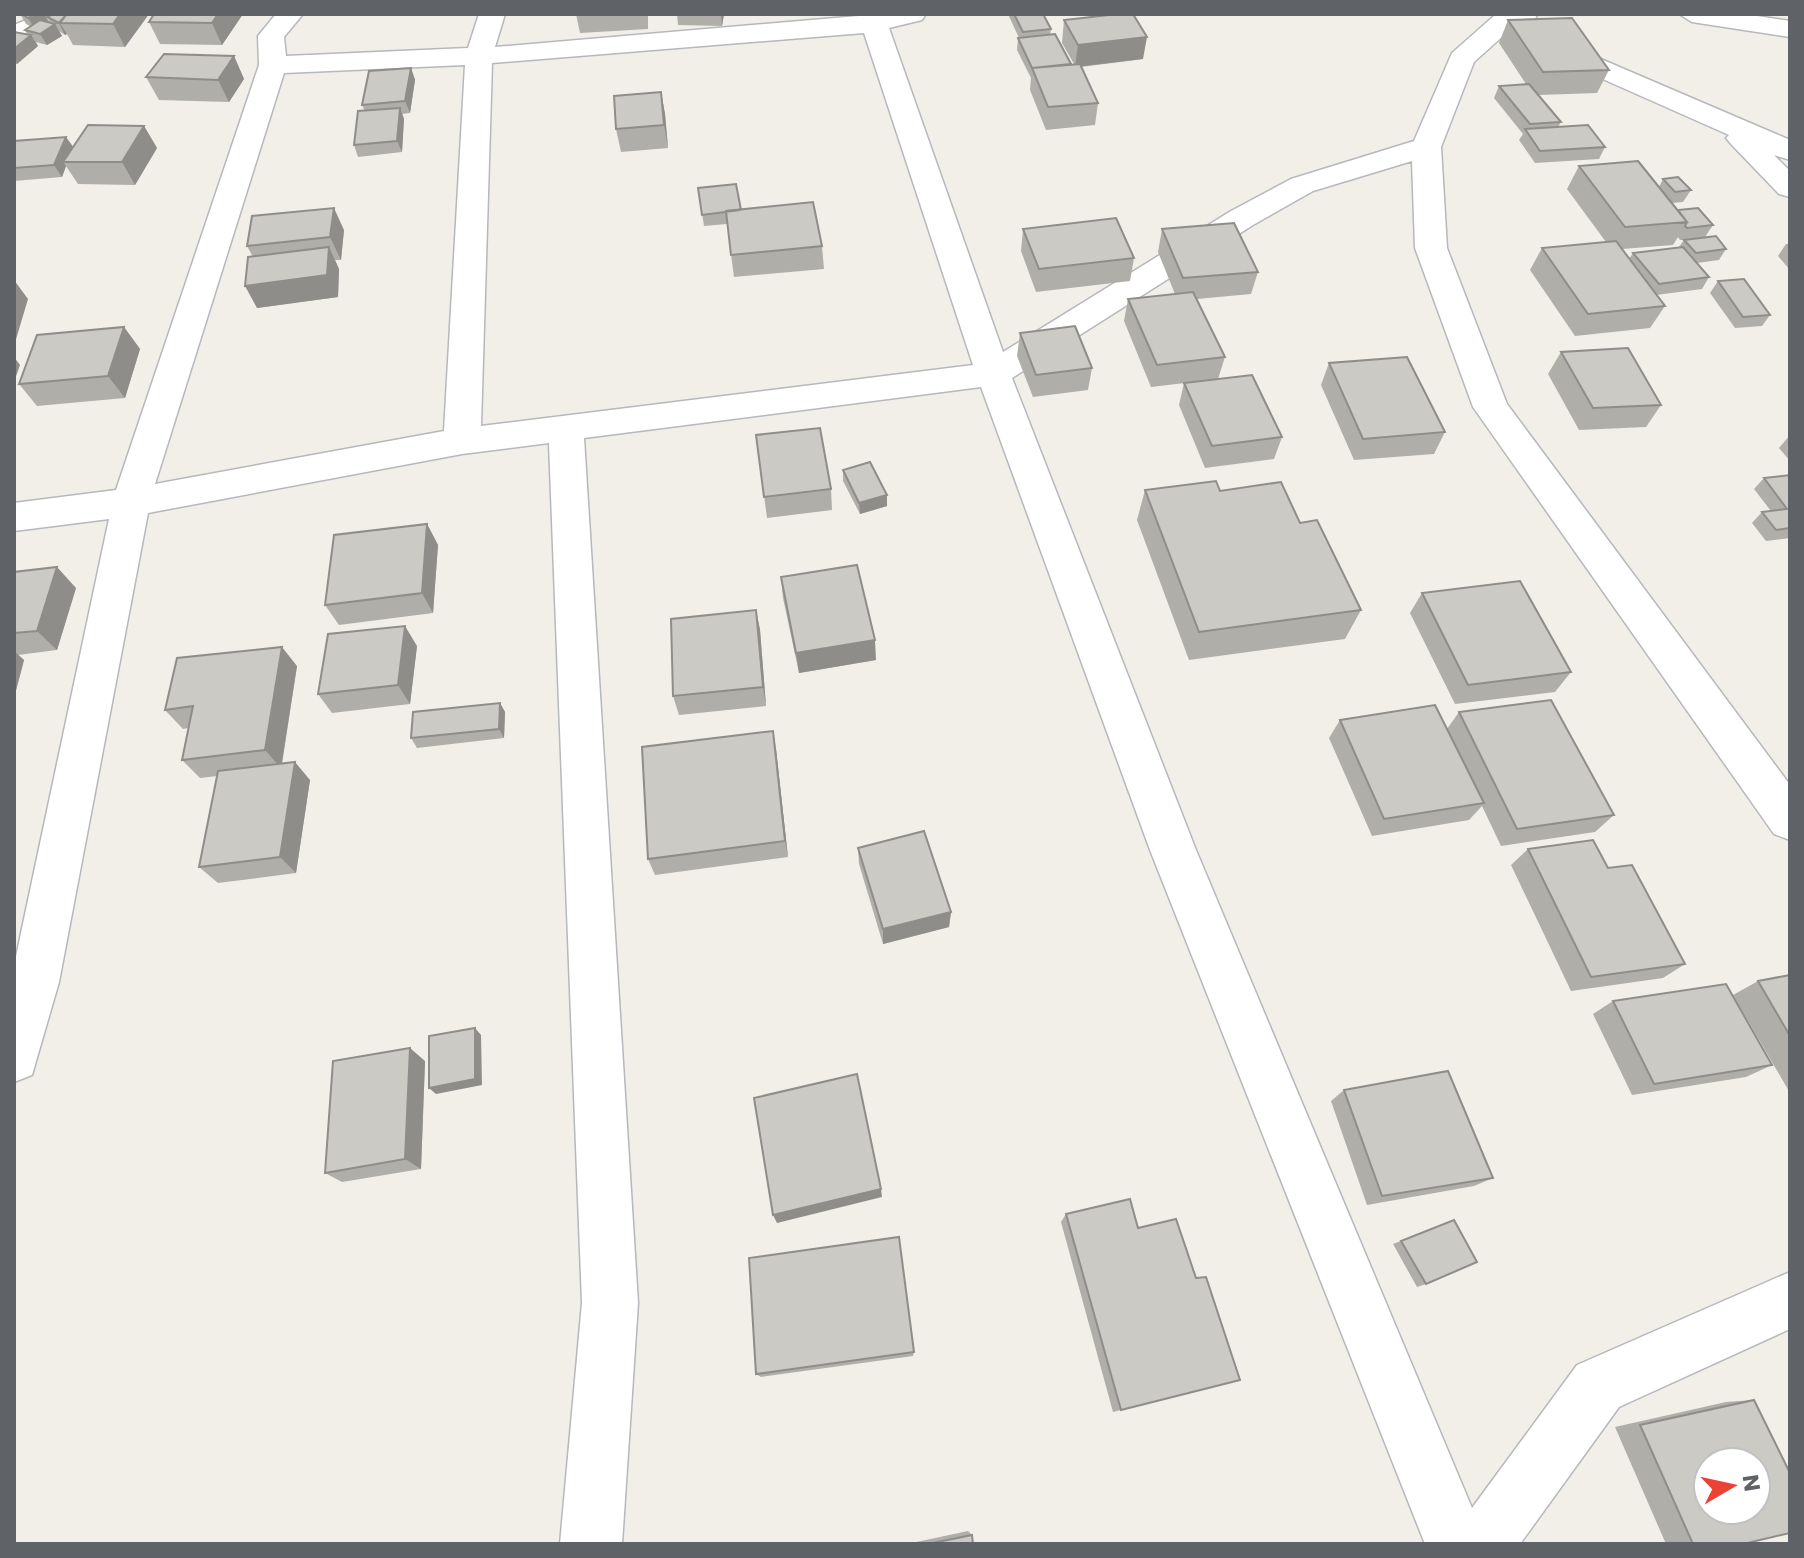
<svg xmlns="http://www.w3.org/2000/svg" width="1804" height="1558" font-family="Poppins,sans-serif">
<rect width="100%" height="100%" fill="#f1efe8"/>
<g fill="none" stroke-linecap="round" stroke-linejoin="round">
<defs>
<path id="minor" d="M 41,14 L 78,14 L 74,20 L 14,42 L 14,25 Z
M 276,14 L 303,14 L 284,37 L 286,56 L 468,48 L 479,14 L 505,14 L 495,47 L 882,14 L 926,14 L 922,20 L 889,28 L 1003,352 L 1231,211 L 1291,179 L 1414,141 L 1452,53 L 1495,15 L 1538,14 L 1534,20 L 1513,27 L 1474,62 L 1441,147 L 1447,248 L 1507,404 L 1790,785 L 1790,840 L 1774,834 L 1473,407 L 1415,248 L 1412,161 L 1313,191 L 1253,225 L 1012,378 L 1196,850 L 1472,1508 L 1577,1365 L 1790,1272 L 1790,1329 L 1619,1407 L 1520,1544 L 1425,1544 L 1150,850 L 981,387 L 584,438 L 638,1303 L 622,1544 L 560,1544 L 582,1303 L 549,443 L 462,454 L 148,513 L 59,982 L 32,1075 L 14,1082 L 14,966 L 109,519 L 14,531 L 14,503 L 116,490 L 259,65 L 258,36 ZM 864,33 L 973,365 L 481,426 L 492,63 ZM 465,65 L 444,431 L 155,484 L 284,73 Z
M 1679,14 L 1744,14 L 1790,21 L 1790,37 L 1692,22 Z
M 1554,39 L 1790,140 L 1790,160 L 1774,155 L 1790,171 L 1790,197 L 1779,194 L 1731,144 L 1726,138 L 1729,135 L 1544,53 L 1540,47 L 1544,41 Z"/>
</defs>
<use href="#minor" stroke="#b5b8bc" stroke-width="3"/>
<use href="#minor" fill="#fff" fill-rule="evenodd"/>
</g>
<path fill="#afaea9" d="M 20,14 L 44,14 L 51,23 L 47,17 L 149,14 L 125,47 L 73,45 L 67,34 L 65,35 L 59,31 L 62,36 L 47,45 L 36,42 L 38,46 L 17,64 L 14,63 L 14,32 L 27,34 L 25,30 L 30,26 L 26,24 Z
M 154,14 L 243,14 L 222,45 L 160,44 L 149,22 Z
M 576,14 L 648,14 L 648,29 L 580,33 Z
M 677,14 L 724,14 L 722,26 L 678,25 Z
M 1008,14 L 1043,14 L 1051,29 L 1050,35 L 1071,64 L 1074,64 L 1062,43 L 1064,20 L 1143,59 L 1081,67 L 1098,103 L 1095,125 L 1046,130 L 1030,90 L 1031,78 L 1017,50 L 1018,38 L 1019,38 Z
M 1508,20 L 1609,70 L 1597,93 L 1538,95 L 1561,122 L 1558,127 L 1605,147 L 1599,159 L 1535,163 L 1519,140 L 1523,134 L 1494,98 L 1499,86 L 1526,84 L 1499,43 Z
M 234,56 L 244,79 L 229,102 L 159,100 L 146,77 Z
M 411,68 L 415,80 L 410,113 L 402,114 L 404,119 L 402,152 L 358,157 L 354,145 L 365,111 L 362,105 Z
M 661,92 L 665,114 L 668,148 L 621,152 L 616,129 Z
M 144,126 L 157,148 L 135,185 L 78,184 L 66,166 L 62,177 L 14,181 L 14,141 L 73,147 Z
M 1579,166 L 1659,187 L 1663,179 L 1691,190 L 1683,202 L 1672,203 L 1678,210 L 1713,225 L 1705,237 L 1680,240 L 1678,237 L 1673,245 L 1622,249 L 1629,259 L 1633,253 L 1679,247 L 1684,240 L 1726,249 L 1719,260 L 1697,263 L 1709,277 L 1702,289 L 1656,295 L 1665,306 L 1650,328 L 1575,336 L 1530,270 L 1542,248 L 1606,242 L 1567,189 Z
M 698,188 L 741,210 L 822,246 L 824,269 L 734,277 L 727,224 L 704,226 Z
M 1023,229 L 1134,258 L 1130,281 L 1036,292 L 1021,251 Z
M 1162,229 L 1258,272 L 1251,294 L 1197,299 L 1225,357 L 1218,379 L 1151,387 L 1124,321 L 1128,299 L 1175,294 L 1158,252 Z
M 344,230 L 341,260 L 335,260 L 339,269 L 338,297 L 257,308 L 253,257 L 247,246 Z
M 1786,244 L 1790,244 L 1790,270 L 1778,256 Z
M 1718,281 L 1770,315 L 1762,326 L 1735,328 L 1710,293 Z
M 124,327 L 140,349 L 125,398 L 37,406 L 19,384 Z
M 1020,333 L 1092,368 L 1088,390 L 1033,397 L 1017,356 Z
M 1561,352 L 1661,405 L 1646,427 L 1579,430 L 1548,374 Z
M 1329,363 L 1445,432 L 1434,454 L 1354,460 L 1321,385 Z
M 1184,383 L 1282,437 L 1274,459 L 1205,468 L 1179,405 Z
M 756,435 L 831,489 L 832,510 L 767,518 Z
M 1790,435 L 1790,461 L 1779,448 Z
M 843,470 L 887,506 L 860,514 L 843,481 Z
M 1790,475 L 1790,538 L 1766,541 L 1752,523 L 1762,512 L 1771,511 L 1754,489 L 1764,478 Z
M 1145,490 L 1220,491 L 1300,523 L 1361,610 L 1345,639 L 1189,660 L 1137,520 Z
M 427,524 L 438,545 L 433,613 L 339,625 L 325,605 Z
M 14,572 L 76,588 L 57,650 L 18,655 L 24,660 L 14,698 Z
M 781,577 L 876,660 L 799,673 L 783,598 Z
M 1422,593 L 1571,672 L 1555,692 L 1455,704 L 1410,613 Z
M 756,610 L 760,630 L 766,706 L 679,715 L 673,696 Z
M 417,646 L 410,704 L 332,713 L 318,694 Z
M 297,666 L 282,764 L 310,780 L 296,873 L 218,883 L 199,867 L 217,776 L 200,778 L 182,760 L 188,728 L 183,729 L 165,710 Z
M 500,703 L 505,712 L 504,738 L 417,748 L 411,738 Z
M 1459,712 L 1614,815 L 1595,832 L 1501,846 L 1482,806 L 1469,820 L 1372,836 L 1329,738 L 1340,720 L 1447,729 Z
M 776,749 L 788,857 L 655,875 L 648,859 Z
M 858,848 L 951,912 L 949,927 L 883,944 L 859,864 Z
M 1528,849 L 1608,868 L 1685,964 L 1663,978 L 1571,991 L 1511,865 Z
M 1790,975 L 1790,1093 L 1733,995 L 1758,981 Z
M 1613,1001 L 1772,1065 L 1746,1077 L 1632,1095 L 1593,1014 Z
M 425,1061 L 421,1169 L 342,1182 L 325,1173 Z
M 1344,1090 L 1493,1178 L 1474,1186 L 1367,1205 L 1331,1101 Z
M 1066,1214 L 1138,1228 L 1196,1278 L 1240,1380 L 1113,1412 L 1061,1222 Z
M 1454,1220 L 1426,1284 L 1417,1287 L 1393,1244 Z
M 914,1352 L 913,1356 L 761,1377 L 756,1374 Z
M 1754,1400 L 1743,1544 L 1666,1544 L 1615,1427 L 1726,1402 Z
M 968,1531 L 972,1535 L 973,1544 L 907,1544 Z"/>
<path fill="#8f8d8a" d="M 36,14 L 44,14 L 49,23 L 35,29 L 28,18 Z
M 120,14 L 149,14 L 125,47 L 113,24 Z
M 218,14 L 243,14 L 222,45 L 212,23 Z
M 721,14 L 724,14 L 722,26 Z
M 59,23 L 60,23 L 67,34 L 65,35 Z
M 55,24 L 62,36 L 47,45 L 40,34 Z
M 31,35 L 38,46 L 17,64 L 14,59 L 14,49 Z
M 1147,37 L 1143,59 L 1075,67 L 1078,45 Z
M 234,56 L 244,79 L 229,102 L 218,80 Z
M 411,68 L 415,80 L 410,113 L 405,101 Z
M 661,92 L 665,114 L 668,148 L 664,125 Z
M 400,108 L 404,119 L 402,152 L 397,141 Z
M 144,126 L 157,148 L 135,185 L 122,162 Z
M 66,137 L 74,148 L 63,162 L 66,166 L 62,177 L 54,165 Z
M 334,208 L 344,230 L 341,260 L 330,237 Z
M 329,247 L 339,269 L 338,297 L 257,308 L 245,286 Z
M 14,280 L 28,299 L 14,346 Z
M 124,327 L 140,349 L 125,398 L 108,376 Z
M 14,357 L 20,365 L 14,382 Z
M 887,495 L 887,506 L 860,514 L 859,503 Z
M 427,524 L 438,545 L 433,613 L 422,593 Z
M 57,567 L 76,588 L 57,650 L 37,631 Z
M 756,610 L 760,630 L 766,706 L 763,687 Z
M 405,626 L 417,646 L 410,704 L 398,685 Z
M 875,640 L 876,660 L 799,673 L 796,653 Z
M 282,647 L 297,666 L 281,768 L 265,750 Z
M 14,651 L 24,660 L 14,698 Z
M 500,703 L 505,712 L 504,738 L 499,729 Z
M 773,731 L 776,749 L 788,857 L 785,841 Z
M 295,762 L 310,780 L 296,873 L 280,857 Z
M 951,912 L 949,927 L 883,944 L 883,929 Z
M 475,1028 L 481,1035 L 482,1085 L 436,1094 L 429,1088 Z
M 410,1048 L 425,1061 L 421,1169 L 405,1159 Z
M 881,1189 L 882,1197 L 777,1223 L 773,1215 Z"/>
<path fill="#cccac5" stroke="#8f8d8a" stroke-width="2" fill-rule="evenodd" d="M 22,14 L 36,14 L 28,18 Z
M 53,14 L 67,14 L 59,23 L 47,17 Z
M 67,14 L 120,14 L 113,24 L 60,23 Z
M 154,14 L 218,14 L 212,23 L 149,22 Z
M 1014,14 L 1043,14 L 1051,29 L 1023,32 Z
M 1118,14 L 1133,14 L 1147,37 L 1078,45 L 1064,20 Z
M 1572,18 L 1609,70 L 1543,72 L 1508,20 Z
M 40,20 L 55,24 L 40,34 L 25,30 Z
M 14,32 L 31,35 L 14,49 Z
M 1055,34 L 1071,64 L 1032,68 L 1018,38 Z
M 164,54 L 234,56 L 218,80 L 146,77 Z
M 1080,64 L 1098,103 L 1048,107 L 1032,68 Z
M 411,68 L 405,101 L 362,105 L 369,71 Z
M 1529,84 L 1561,122 L 1530,124 L 1499,86 Z
M 661,92 L 664,125 L 616,129 L 614,96 Z
M 400,108 L 397,141 L 354,145 L 358,111 Z
M 88,125 L 144,126 L 122,162 L 63,162 Z
M 1588,125 L 1605,147 L 1540,151 L 1525,129 Z
M 66,137 L 54,165 L 14,168 L 14,141 Z
M 1638,161 L 1687,222 L 1625,227 L 1579,166 Z
M 1678,177 L 1691,190 L 1675,192 L 1663,179 Z
M 736,184 L 741,210 L 702,215 L 698,188 Z
M 813,202 L 822,246 L 731,255 L 726,211 Z
M 334,208 L 330,237 L 247,246 L 252,216 Z
M 1698,208 L 1713,225 L 1687,228 L 1685,226 L 1687,222 L 1678,210 Z
M 1116,218 L 1134,258 L 1039,269 L 1023,229 Z
M 1234,223 L 1258,272 L 1183,278 L 1162,229 Z
M 1716,236 L 1726,249 L 1696,253 L 1684,240 Z
M 1616,241 L 1665,306 L 1588,314 L 1542,248 Z
M 329,247 L 327,275 L 245,286 L 248,257 Z
M 1683,247 L 1709,277 L 1659,284 L 1633,253 Z
M 1744,279 L 1770,315 L 1743,317 L 1718,281 Z
M 1193,292 L 1225,357 L 1157,365 L 1128,299 Z
M 1075,326 L 1092,368 L 1036,375 L 1020,333 Z
M 124,327 L 108,376 L 19,384 L 37,335 Z
M 1628,348 L 1661,405 L 1593,408 L 1561,352 Z
M 1407,357 L 1445,432 L 1363,439 L 1329,363 Z
M 1252,375 L 1282,437 L 1212,446 L 1184,383 Z
M 820,428 L 831,489 L 764,497 L 756,435 Z
M 870,462 L 887,495 L 859,503 L 843,470 Z
M 1790,475 L 1790,528 L 1776,530 L 1762,512 L 1787,509 L 1764,478 Z
M 1216,481 L 1220,491 L 1281,482 L 1300,523 L 1317,520 L 1361,610 L 1199,632 L 1145,490 Z
M 427,524 L 422,593 L 325,605 L 334,535 Z
M 857,565 L 875,640 L 796,653 L 781,577 Z
M 57,567 L 37,631 L 14,633 L 14,572 Z
M 1520,581 L 1571,672 L 1468,685 L 1422,593 Z
M 756,610 L 763,687 L 673,696 L 671,619 Z
M 405,626 L 398,685 L 318,694 L 328,634 Z
M 282,647 L 265,750 L 182,760 L 193,706 L 165,710 L 177,658 Z
M 1551,700 L 1614,815 L 1517,829 L 1459,712 Z
M 500,703 L 499,729 L 411,738 L 413,712 Z
M 1435,705 L 1484,803 L 1384,819 L 1340,720 Z
M 773,731 L 785,841 L 648,859 L 642,747 Z
M 295,762 L 280,857 L 199,867 L 218,771 Z
M 924,831 L 951,912 L 883,929 L 858,848 Z
M 1593,840 L 1608,868 L 1632,865 L 1685,964 L 1591,977 L 1528,849 Z
M 1790,975 L 1790,1036 L 1758,981 Z
M 1726,984 L 1772,1065 L 1654,1084 L 1613,1001 Z
M 475,1028 L 475,1079 L 429,1088 L 429,1036 Z
M 410,1048 L 405,1159 L 325,1173 L 333,1061 Z
M 1448,1071 L 1493,1178 L 1382,1196 L 1344,1090 Z
M 857,1074 L 881,1189 L 773,1215 L 754,1098 Z
M 1130,1199 L 1138,1228 L 1176,1219 L 1196,1278 L 1206,1277 L 1240,1380 L 1121,1410 L 1066,1214 Z
M 1454,1220 L 1477,1262 L 1426,1284 L 1401,1241 Z
M 899,1237 L 914,1352 L 756,1374 L 749,1258 Z
M 1754,1400 L 1790,1473 L 1790,1533 L 1743,1544 L 1693,1544 L 1640,1425 ZM 1708,1462 L 1756,1462 L 1756,1510 L 1708,1510 Z
M 972,1535 L 973,1544 L 928,1544 Z"/>
<rect width="1804" height="1558" fill="none" stroke="#5f6368" stroke-width="32"/>
<g transform="translate(1732 1486) rotate(81)"><circle r="38" fill="#ffffff" stroke="#bfc1c3" stroke-width="2"/>
<path d="M0-6L14 30L0 20L-14 30Z" fill="#ea4335"/>
<text y="-12" font-size="22" font-weight="bold" text-anchor="middle" fill="#5f6368">N</text>
</g>
</svg>
